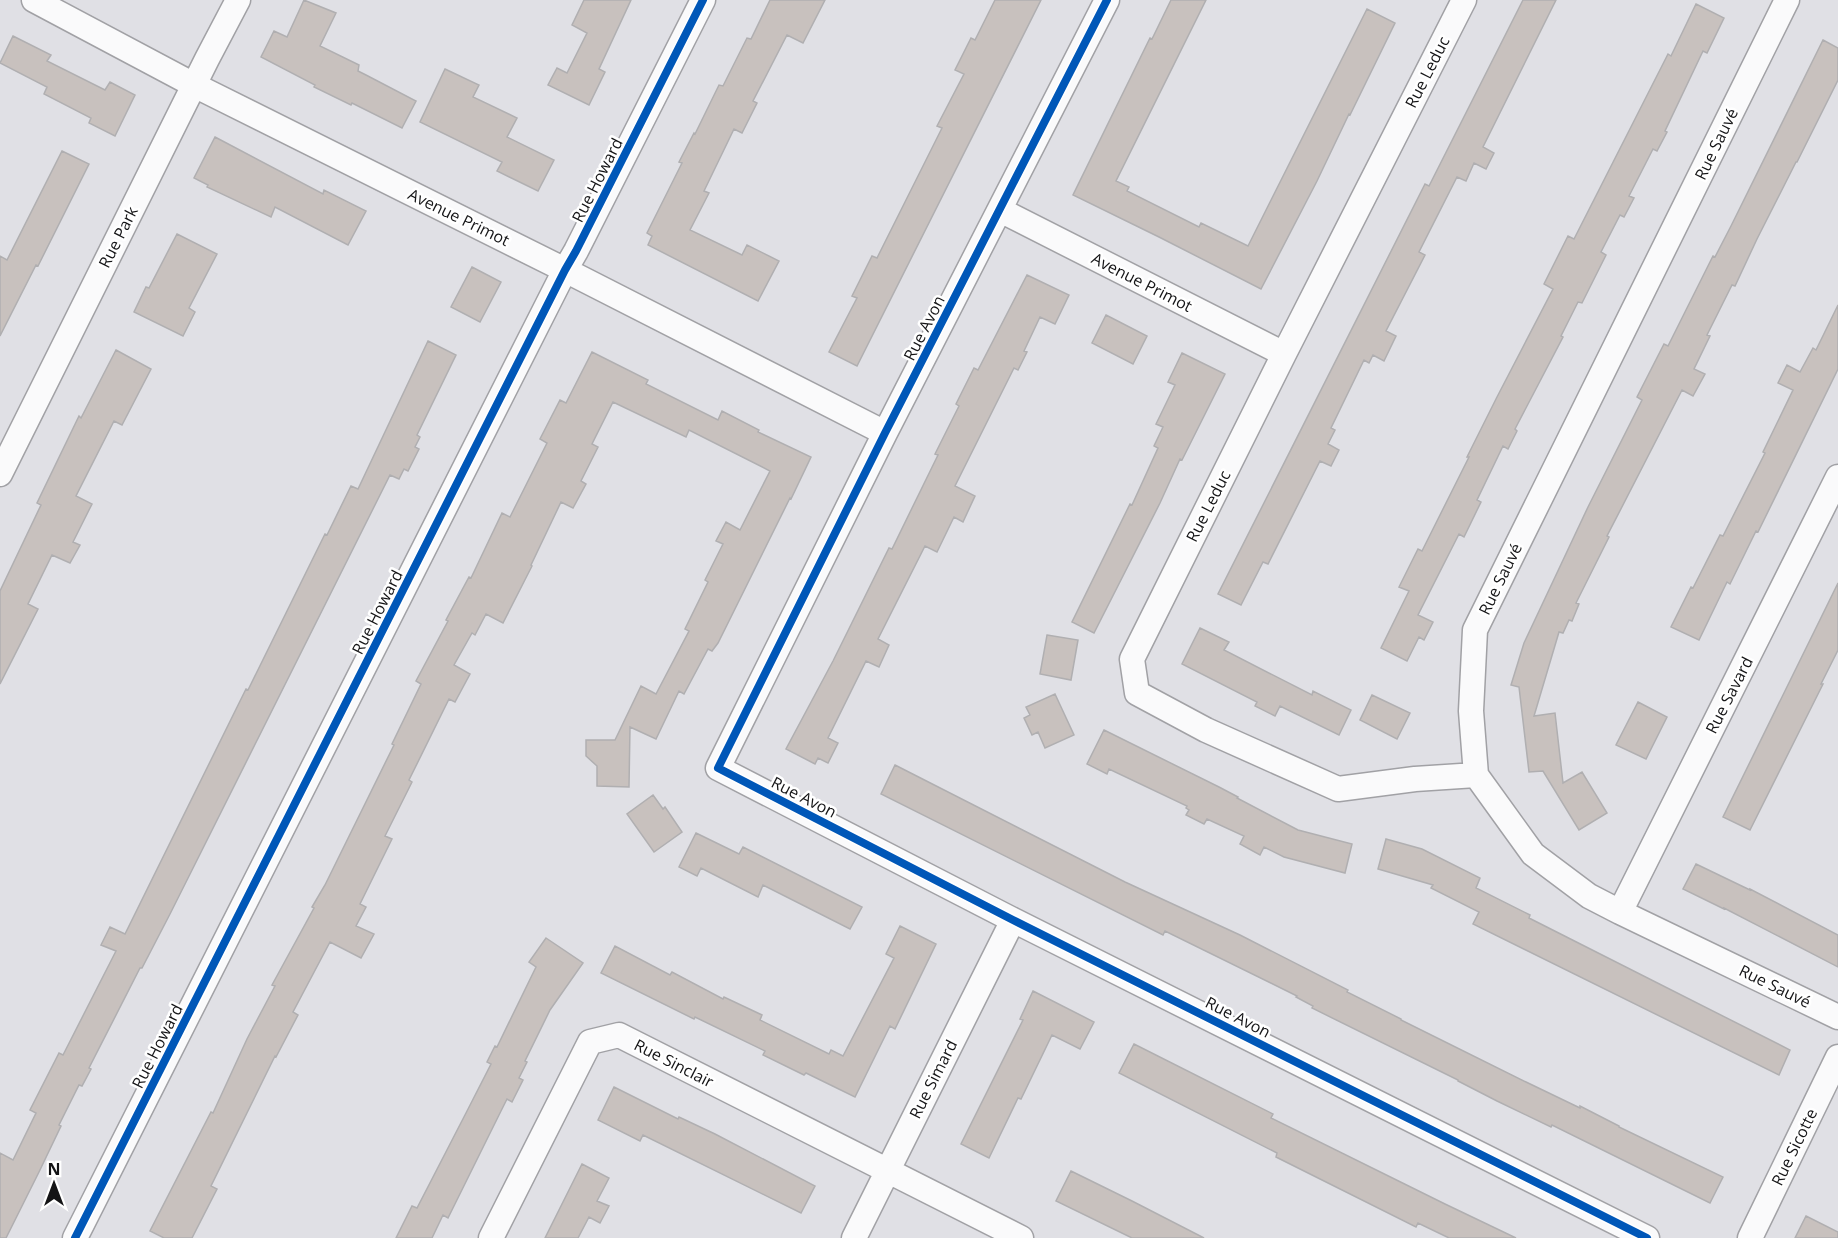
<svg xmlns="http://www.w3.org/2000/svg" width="1838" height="1238" font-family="'Open Sans',sans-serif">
<rect width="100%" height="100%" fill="#e0e0e5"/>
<path fill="#c8c1be" stroke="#b0afb1" stroke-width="1.5" d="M 304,0 L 336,13 L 320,46 L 359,65 L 358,71 L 366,75 L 416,101 L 402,128 L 352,103 L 351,105 L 314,87 L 315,85 L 261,57 L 274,31 L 287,37 Z
M 584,0 L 631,0 L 599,69 L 605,72 L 589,105 L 548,85 L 557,68 L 567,73 L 587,33 L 572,25 Z
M 770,0 L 825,0 L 803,43 L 787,35 L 753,101 L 757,103 L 742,133 L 734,129 L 704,191 L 709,193 L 690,230 L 742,255 L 747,245 L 779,261 L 758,301 L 648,245 L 652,236 L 647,233 L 682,163 L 679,162 L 694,133 L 695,134 L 719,85 L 723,86 L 747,38 L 751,39 Z
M 995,0 L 1041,0 L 857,366 L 829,352 L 857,298 L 852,296 L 872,256 L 877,258 L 942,128 L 937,126 L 964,74 L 955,70 L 971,38 L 975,40 Z
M 1171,0 L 1206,0 L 1116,181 L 1129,187 L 1127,191 L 1199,227 L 1201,223 L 1248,246 L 1367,9 L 1395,23 L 1350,115 L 1349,114 L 1317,181 L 1261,289 L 1159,237 L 1073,195 L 1150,38 L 1152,39 Z
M 1523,0 L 1556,0 L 1483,147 L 1494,153 L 1486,169 L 1474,163 L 1466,181 L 1457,177 L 1419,252 L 1425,255 L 1386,331 L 1396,336 L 1384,361 L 1373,355 L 1369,363 L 1364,360 L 1331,428 L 1335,430 L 1328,444 L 1339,450 L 1331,466 L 1320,461 L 1268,564 L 1263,562 L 1241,605 L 1218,594 L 1425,184 L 1429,186 Z
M 1696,4 L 1724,18 L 1707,53 L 1703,51 L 1665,131 L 1667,132 L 1657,151 L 1653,149 L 1629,196 L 1634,198 L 1624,217 L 1620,215 L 1601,252 L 1606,255 L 1582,303 L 1578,302 L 1561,336 L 1563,337 L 1515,429 L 1517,431 L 1508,449 L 1503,446 L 1477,500 L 1481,502 L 1464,537 L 1459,534 L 1418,615 L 1433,622 L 1424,640 L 1419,637 L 1407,661 L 1381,648 L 1409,591 L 1399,587 L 1418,549 L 1422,551 L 1469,457 L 1467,457 L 1497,397 L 1553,289 L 1544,284 L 1568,236 L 1574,239 L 1668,54 L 1671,56 Z
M 13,36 L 51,55 L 47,61 L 105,90 L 110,82 L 135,95 L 115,136 L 89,123 L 91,118 L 44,94 L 47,87 L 0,63 Z
M 1823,40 L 1838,48 L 1838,80 L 1797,162 L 1796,162 L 1757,239 L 1735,286 L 1732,285 L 1707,335 L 1710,336 L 1694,369 L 1705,374 L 1693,396 L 1682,390 L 1607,536 L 1609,537 L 1576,603 L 1579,604 L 1572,621 L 1569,620 L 1563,633 L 1559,632 L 1534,716 L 1555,713 L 1563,783 L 1582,772 L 1607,813 L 1579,830 L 1543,771 L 1529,772 L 1519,687 L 1511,685 L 1524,643 L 1588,507 L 1642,400 L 1637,397 L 1664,344 L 1668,346 L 1713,256 L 1715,257 L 1731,226 Z
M 445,69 L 479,85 L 473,97 L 517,118 L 507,137 L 554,160 L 538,191 L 497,171 L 502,162 L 420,122 Z
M 215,137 L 323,194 L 324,190 L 366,211 L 348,245 L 275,207 L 271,217 L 207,187 L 208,185 L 194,178 Z
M 62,151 L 89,164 L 38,266 L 36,265 L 0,336 L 0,256 L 7,260 Z
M 177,234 L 217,254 L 189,308 L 195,312 L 183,336 L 134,312 L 146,287 L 149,288 Z
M 472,267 L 501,282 L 480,322 L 451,307 Z
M 1027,275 L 1069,295 L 1055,324 L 1040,317 L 1024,351 L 1027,352 L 1018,370 L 1014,368 L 955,486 L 975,496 L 963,522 L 954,517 L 937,552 L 925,546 L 878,639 L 889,645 L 879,667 L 866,661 L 828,738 L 838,743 L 828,763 L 818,758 L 815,764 L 786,749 L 833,661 L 889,548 L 892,549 L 938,455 L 935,454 L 959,406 L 956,404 L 974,368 L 978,370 Z
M 1838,305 L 1838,369 L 1758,532 L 1756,531 L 1730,584 L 1727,582 L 1699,640 L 1671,627 L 1691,587 L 1693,588 L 1720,535 L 1723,536 L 1765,453 L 1763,452 L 1793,390 L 1778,383 L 1787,365 L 1800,372 L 1813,348 L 1816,350 Z
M 1106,315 L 1147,336 L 1133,364 L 1092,343 Z
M 428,341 L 456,355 L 417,435 L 420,437 L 415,447 L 419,449 L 408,471 L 404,469 L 399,479 L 390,475 L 170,914 L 142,968 L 140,968 L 89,1068 L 91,1069 L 82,1086 L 79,1085 L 59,1125 L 61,1126 L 39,1172 L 6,1238 L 0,1238 L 0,1153 L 13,1160 L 36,1113 L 30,1110 L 59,1053 L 63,1055 L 116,951 L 101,945 L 110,927 L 125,934 L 246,689 L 248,690 L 325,534 L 327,535 L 351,486 L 358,489 Z
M 116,350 L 151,369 L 122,425 L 114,421 L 76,496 L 92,504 L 73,542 L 80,545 L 70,563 L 52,555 L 28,604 L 38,609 L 0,684 L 0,591 L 41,505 L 37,503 L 79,416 L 81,418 Z
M 592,352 L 648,380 L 646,384 L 718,420 L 722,411 L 759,430 L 758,432 L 811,457 L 791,499 L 790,498 L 718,643 L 712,651 L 708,649 L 684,694 L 679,691 L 656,739 L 630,727 L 629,787 L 597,786 L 597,766 L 586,756 L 586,740 L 615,740 L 641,686 L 656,694 L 689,631 L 685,629 L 708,582 L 705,580 L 723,544 L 716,541 L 726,522 L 740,530 L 770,471 L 689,430 L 686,437 L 613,402 L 592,444 L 598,447 L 581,481 L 586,484 L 573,508 L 561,502 L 531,565 L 532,566 L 503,623 L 486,614 L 475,635 L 472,633 L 454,665 L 470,674 L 455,702 L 449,699 L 409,780 L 412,782 L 385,836 L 392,839 L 360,904 L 366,907 L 356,926 L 374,934 L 361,958 L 330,942 L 293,1012 L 298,1015 L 276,1057 L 275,1056 L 211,1186 L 217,1189 L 192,1238 L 164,1238 L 150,1231 L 211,1112 L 213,1113 L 247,1039 L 275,986 L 272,985 L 314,908 L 312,907 L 325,885 L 394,745 L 392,744 L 421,684 L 416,681 L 448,621 L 446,620 L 469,577 L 471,578 L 502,513 L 510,517 L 547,443 L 540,439 L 560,400 L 566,403 Z
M 1182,353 L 1225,374 L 1182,460 L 1180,459 L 1160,503 L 1094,633 L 1072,622 L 1130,504 L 1132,505 L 1158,448 L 1154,446 L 1163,427 L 1156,424 L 1175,385 L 1168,382 Z
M 1838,583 L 1838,650 L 1821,684 L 1823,684 L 1750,830 L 1723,817 Z
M 1200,628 L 1229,642 L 1224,650 L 1312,695 L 1313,691 L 1351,710 L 1339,735 L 1280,706 L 1275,716 L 1255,706 L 1257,702 L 1182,664 Z
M 1047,635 L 1078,640 L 1071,680 L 1040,674 Z
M 1055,694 L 1074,735 L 1045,748 L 1038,732 L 1032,735 L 1024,718 L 1030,715 L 1026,707 Z
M 1372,695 L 1410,713 L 1397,739 L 1360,720 Z
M 1638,702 L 1667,717 L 1646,759 L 1616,745 Z
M 1104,730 L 1219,787 L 1238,797 L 1237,798 L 1298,830 L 1352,844 L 1345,873 L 1284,857 L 1264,847 L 1260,855 L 1240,844 L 1244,836 L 1207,819 L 1204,824 L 1186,815 L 1189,810 L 1186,808 L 1187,806 L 1109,769 L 1107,774 L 1087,764 Z
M 895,765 L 1125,882 L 1240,935 L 1348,990 L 1347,992 L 1401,1019 L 1401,1020 L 1526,1082 L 1580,1108 L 1580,1106 L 1619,1126 L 1619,1127 L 1723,1177 L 1710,1203 L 1552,1125 L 1551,1127 L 1497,1101 L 1458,1081 L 1458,1080 L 1312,1008 L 1313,1006 L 1296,997 L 1297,996 L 1165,931 L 1163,935 L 881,794 Z
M 653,795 L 663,809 L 665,807 L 682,832 L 654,852 L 627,814 Z
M 696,833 L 739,854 L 743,847 L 862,907 L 850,929 L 763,885 L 758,897 L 701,868 L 697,876 L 679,867 Z
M 1386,839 L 1422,849 L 1480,878 L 1476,888 L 1530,915 L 1529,918 L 1790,1050 L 1779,1075 L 1473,924 L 1479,912 L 1431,888 L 1433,885 L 1378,869 Z
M 1696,864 L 1750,890 L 1750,889 L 1838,935 L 1838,967 L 1724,908 L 1724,909 L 1683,889 Z
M 900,926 L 936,944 L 895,1029 L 890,1026 L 855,1097 L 806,1073 L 804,1075 L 763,1055 L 765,1051 L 695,1017 L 694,1019 L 601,973 L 615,946 L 670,975 L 672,972 L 723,999 L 724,997 L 762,1015 L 760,1020 L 829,1054 L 831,1050 L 843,1056 L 894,958 L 886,954 Z
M 546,938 L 583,963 L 550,1010 L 525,1061 L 527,1062 L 519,1078 L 523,1080 L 512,1102 L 507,1099 L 501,1111 L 448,1218 L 443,1215 L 432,1238 L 396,1238 L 412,1206 L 417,1208 L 466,1113 L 491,1064 L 487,1062 L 495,1046 L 497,1047 L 536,967 L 529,962 Z
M 1033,991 L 1094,1022 L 1080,1049 L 1052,1035 L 1021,1099 L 1018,1098 L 989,1158 L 961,1144 L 1023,1020 L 1020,1019 Z
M 1134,1044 L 1273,1114 L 1271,1118 L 1445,1204 L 1516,1238 L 1449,1238 L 1418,1223 L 1416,1227 L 1276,1157 L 1277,1153 L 1119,1073 Z
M 614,1087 L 678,1119 L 679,1117 L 715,1134 L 815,1186 L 801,1213 L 643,1135 L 640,1141 L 598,1120 Z
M 582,1164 L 609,1178 L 597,1201 L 609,1206 L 600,1223 L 589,1217 L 578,1238 L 545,1238 Z
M 1071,1171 L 1132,1201 L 1204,1238 L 1132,1238 L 1056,1201 Z
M 1806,1216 L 1838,1232 L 1838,1238 L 1795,1238 Z"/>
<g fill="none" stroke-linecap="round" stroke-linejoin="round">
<defs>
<path id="street" d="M 34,0 L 194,85 L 565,270 L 885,433
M 1107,0 L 885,433 L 718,768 L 1013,920 L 1647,1238
M 1464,0 L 1284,354 L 1132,659 L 1137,693 L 1206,730 L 1338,789 L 1415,779 L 1476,775
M 1787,0 L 1475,630 L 1471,711 L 1476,775 L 1533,854 L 1589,896 L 1620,912 L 1838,1017
M 1000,210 L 1284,354
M 0,474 L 207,59 L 238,0
M 1620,912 L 1838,477
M 75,1238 L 565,270 L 576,251 L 703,0
M 491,1238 L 590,1042 L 619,1035 L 1021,1238
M 854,1238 L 1013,920
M 1750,1238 L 1838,1057"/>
</defs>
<use href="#street" stroke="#a1a1a5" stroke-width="27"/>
<use href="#street" stroke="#fafafb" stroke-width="24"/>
<defs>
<path id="cycleway" d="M 1107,0 L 885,433 L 718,768 L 1013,920 L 1647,1238
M 75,1238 L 565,270 L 576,251 L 703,0"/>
</defs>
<use href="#cycleway" stroke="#fff" stroke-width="11"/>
<use href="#cycleway" stroke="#0057b8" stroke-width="8"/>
</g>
<g text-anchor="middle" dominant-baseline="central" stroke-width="5" stroke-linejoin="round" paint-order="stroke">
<g font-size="16" fill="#141416" stroke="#fff">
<text transform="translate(1427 72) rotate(-63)">Rue Leduc</text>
<text transform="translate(1716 144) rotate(-64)">Rue Sauvé</text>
<text transform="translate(597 180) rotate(-63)">Rue Howard</text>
<text transform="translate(459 217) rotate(26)">Avenue Primot</text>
<text transform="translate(118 237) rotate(-63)">Rue Park</text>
<text transform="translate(1142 282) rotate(27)">Avenue Primot</text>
<text transform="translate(924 328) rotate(-63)">Rue Avon</text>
<text transform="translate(1208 506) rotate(-63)">Rue Leduc</text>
<text transform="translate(1500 579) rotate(-64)">Rue Sauvé</text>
<text transform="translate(377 612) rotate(-63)">Rue Howard</text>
<text transform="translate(1729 695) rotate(-63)">Rue Savard</text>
<text transform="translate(804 797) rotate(27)">Rue Avon</text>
<text transform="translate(1775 986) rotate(26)">Rue Sauvé</text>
<text transform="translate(1238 1017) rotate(27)">Rue Avon</text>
<text transform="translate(157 1046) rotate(-63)">Rue Howard</text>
<text transform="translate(674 1063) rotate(27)">Rue Sinclair</text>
<text transform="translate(933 1079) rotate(-63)">Rue Simard</text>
<text transform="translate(1794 1147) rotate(-64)">Rue Sicotte</text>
</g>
</g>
<g transform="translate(54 1184)" stroke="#ffffff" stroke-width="4.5" paint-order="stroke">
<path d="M0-4.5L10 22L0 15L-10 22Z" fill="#141416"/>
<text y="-9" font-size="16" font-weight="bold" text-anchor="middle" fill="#141416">N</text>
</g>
</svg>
